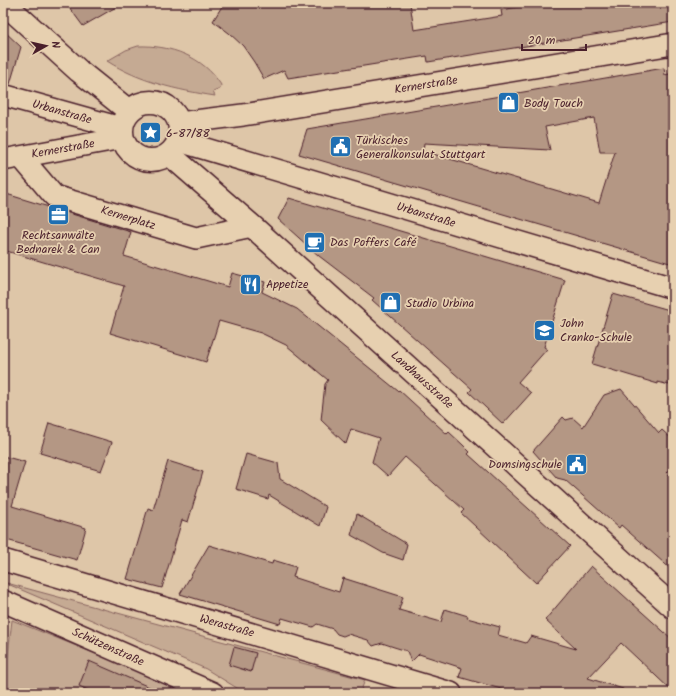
<svg xmlns="http://www.w3.org/2000/svg" width="676" height="696" font-family="Kalam,sans-serif">
<rect width="100%" height="100%" fill="#dec6a8"/>
<filter id="ink" filterUnits="userSpaceOnUse"><feTurbulence type="fractalNoise" baseFrequency=".025" numOctaves="2"/><feDisplacementMap in="SourceGraphic" scale="8" xChannelSelector="R" yChannelSelector="G"/><feConvolveMatrix kernelMatrix="1 2 1 2 8 2 1 2 1" color-interpolation-filters="sRGB"/></filter>
<g filter="url(#ink)">
<path fill="#c5aa93" stroke="#88645f" d="M 138,46 C 170,45 203,56 221,85 L 220,89 L 213,92 L 215,96 C 177,90 140,82 107,61 L 126,50 Z
M 3,582 L 365,680 L 360,693 L 245,693 L 206,669 Z
M 12,620 L 193,693 L 3,693 L 5,677 L 3,683 L 3,671 L 6,672 Z"/>
<path fill="#b49784" stroke="#4a1f2b" fill-rule="evenodd" d="M 66,3 L 123,3 L 83,26 Z
M 224,3 L 410,3 L 414,30 L 502,16 L 501,10 L 542,3 L 673,3 L 673,22 L 428,62 L 427,56 L 288,78 L 284,70 L 264,79 L 254,62 L 243,46 L 229,33 L 213,21 Z
M 3,30 L 21,47 L 10,84 L 3,83 Z
M 664,68 L 665,75 L 673,73 L 673,264 L 299,154 L 307,129 ZM 594,118 L 600,152 L 615,152 L 599,203 L 423,151 L 424,143 L 550,150 L 545,127 Z
M 3,193 L 131,232 L 124,256 L 228,287 L 232,273 L 265,282 L 262,292 L 297,309 L 398,391 L 399,390 L 447,434 L 449,432 L 463,445 L 470,452 L 468,454 L 570,546 L 536,583 L 461,513 L 464,510 L 405,457 L 388,476 L 372,462 L 379,438 L 351,429 L 346,444 L 321,420 L 325,384 L 328,380 L 286,345 L 261,333 L 219,321 L 206,362 L 110,333 L 124,286 L 3,250 Z
M 289,198 L 565,280 L 544,347 L 547,349 L 518,382 L 531,393 L 503,424 L 469,392 L 472,389 L 372,300 L 374,298 L 319,256 L 278,219 Z
M 613,294 L 673,311 L 673,373 L 669,385 L 658,382 L 658,384 L 592,364 Z
M 621,389 L 659,433 L 662,430 L 673,440 L 673,465 L 667,473 L 673,478 L 673,571 L 621,525 L 619,528 L 565,480 L 557,478 L 533,451 L 563,417 L 566,420 L 573,418 L 583,427 L 604,395 Z
M 49,423 L 112,442 L 101,471 L 40,453 Z
M 246,454 L 278,463 L 280,479 L 326,507 L 320,526 L 269,495 L 268,499 L 236,489 Z
M 3,456 L 25,462 L 12,506 L 86,528 L 77,560 L 3,539 Z
M 168,461 L 203,472 L 188,522 L 182,520 L 162,588 L 127,579 L 148,508 L 153,510 Z
M 357,514 L 407,544 L 403,560 L 383,553 L 351,535 Z
M 209,545 L 272,564 L 273,560 L 296,567 L 293,577 L 339,592 L 343,578 L 403,597 L 399,610 L 441,622 L 445,609 L 468,616 L 467,618 L 500,627 L 498,635 L 526,643 L 531,636 L 576,649 L 545,620 L 591,566 L 673,640 L 673,692 L 621,643 L 588,678 L 623,689 L 623,693 L 515,693 L 459,677 L 462,668 L 419,654 L 411,662 L 407,651 L 394,647 L 382,643 L 373,646 L 368,640 L 348,634 L 343,636 L 337,634 L 333,629 L 317,624 L 313,627 L 282,618 L 280,624 L 180,594 Z
M 234,647 L 256,653 L 251,672 L 229,665 Z
M 89,661 L 163,693 L 95,693 L 79,686 Z"/>
<g fill="none" stroke-linecap="round" stroke-linejoin="round">
<defs>
<path id="street" d="M 3,95 L 121,128
M 179,123 L 243,115 L 673,44
M 179,141 L 673,288
M 21,157 L 54,196 L 196,238 L 252,226
M 3,160 L 122,138
M 3,560 L 451,693
M 3,601 L 213,693"/>
<path id="secondary" d="M 4,3 L 79,71 L 129,111
M122 131a29 29 0 1 1 58 0a29 29 0 1 1-58 0Z
M 169,154 L 252,226 L 673,607"/>
</defs>
<use href="#street" stroke="#4a1f2b" stroke-width="24"/>
<use href="#secondary" stroke="#4a1f2b" stroke-width="25"/>
<use href="#street" stroke="#e7d0b0" stroke-width="21"/>
<use href="#secondary" stroke="#e7d0b0" stroke-width="22"/>
</g>
</g>
<defs>
<symbol id="shop-square" viewBox="-11 -11 22 22"><rect x="-9" y="-9" width="18" height="18" rx="4" fill="#1f6fb2" stroke="#e7d0b0"/><path d="M-5-2.5h2.3a2.7 3.5 0 0 1 5.4 0H5L5.5 6h-11ZM-1.5-2.5h3a1.5 2.3 0 0 0-3 0Z" fill="#fff"/></symbol>
<symbol id="sight-square" viewBox="-11 -11 22 22"><rect x="-9" y="-9" width="18" height="18" rx="4" fill="#1f6fb2" stroke="#e7d0b0"/><path d="M0-6L1.8-2.2L6-1.7L2.9 1.2L3.7 5.4L0 3.3L-3.7 5.4L-2.9 1.2L-6-1.7L-1.8-2.2Z" fill="#fff"/></symbol>
<symbol id="civic-square" viewBox="-11 -11 22 22"><rect x="-9" y="-9" width="18" height="18" rx="4" fill="#1f6fb2" stroke="#e7d0b0"/><path d="M-.6-6.5H3V-4.5H.6V-3L4-1V1h2V6H-6V1h2V-1L-.6-3ZM-1.2 2.5V6h2.4V2.5Z" fill="#fff"/></symbol>
<symbol id="office-square" viewBox="-11 -11 22 22"><rect x="-9" y="-9" width="18" height="18" rx="4" fill="#1f6fb2" stroke="#e7d0b0"/><path d="M-6-3h4V-5.5h4V-3h4V5H-6ZM-1-4.5V-3h2v-1.5ZM-6 0V1H6V0Z" fill="#fff"/></symbol>
<symbol id="cafe-square" viewBox="-11 -11 22 22"><rect x="-9" y="-9" width="18" height="18" rx="4" fill="#1f6fb2" stroke="#e7d0b0"/><path d="M-5.5-4.5H6V0H3Q3 3.5 0 3.5H-2.5Q-5.5 3.5-5.5 0ZM3-3.2v2h1.7v-2ZM-6 4.5H4V6H-6Z" fill="#fff"/></symbol>
<symbol id="restaurant-square" viewBox="-11 -11 22 22"><rect x="-9" y="-9" width="18" height="18" rx="4" fill="#1f6fb2" stroke="#e7d0b0"/><path d="M-5-6h1v4h1v-4h1v4h1v-4h1v5L-1.5 .5V6h-2V.5L-5-1ZM5-6V6H3V1.5H1.5Q1.5-4 5-6Z" fill="#fff"/></symbol>
<symbol id="university-square" viewBox="-11 -11 22 22"><rect x="-9" y="-9" width="18" height="18" rx="4" fill="#1f6fb2" stroke="#e7d0b0"/><path d="M0-5L7-2L0 1L-7-2ZM-4 1L0 2.5L4 1V4Q0 6-4 4Z" fill="#fff"/></symbol>
</defs>
<g fill-rule="evenodd">
<use href="#shop-square" x="496" y="90" width="25" height="25"/>
<use href="#sight-square" x="138" y="120" width="25" height="25"/>
<use href="#civic-square" x="328" y="134" width="25" height="25"/>
<use href="#office-square" x="46" y="202" width="25" height="25"/>
<use href="#cafe-square" x="302" y="230" width="25" height="25"/>
<use href="#restaurant-square" x="238" y="272" width="25" height="25"/>
<use href="#shop-square" x="378" y="290" width="25" height="25"/>
<use href="#university-square" x="532" y="318" width="25" height="25"/>
<use href="#civic-square" x="564" y="452" width="25" height="25"/>
</g>
<g text-anchor="middle" dominant-baseline="central" stroke-width="3.5" stroke-linejoin="round" paint-order="stroke">
<g font-size="12" fill="#4a1f2b" stroke="#e7d0b0">
<text transform="translate(426 85) rotate(-9)">Kernerstraße</text>
<text transform="translate(62 112) rotate(16)">Urbanstraße</text>
<text transform="translate(63 149) rotate(-10)">Kernerstraße</text>
<text transform="translate(426 215) rotate(17)">Urbanstraße</text>
<text transform="translate(128 218) rotate(17)">Kernerplatz</text>
<text transform="translate(422 380) rotate(42)">Landhausstraße</text>
<text transform="translate(227 626) rotate(16)">Werastraße</text>
<text transform="translate(108 647) rotate(24)">Schützenstraße</text>
</g>
<g font-size="12" fill="#4a1f2b" stroke="#e7d0b0" text-anchor="start">
<text x="524" y="103">Body Touch</text>
<text x="166" y="133">6-87/88</text>
<text x="356" y="140">Türkisches<tspan x="356" dy="14">Generalkonsulat Stuttgart</tspan></text>
<text x="58" y="235" text-anchor="middle">Rechtsanwälte<tspan x="58" dy="14">Bednarek &amp; Can</tspan></text>
<text x="330" y="242">Das Poffers Café</text>
<text x="266" y="284">Appetize</text>
<text x="406" y="303">Studio Urbina</text>
<text x="560" y="323">John<tspan x="560" dy="14">Cranko-Schule</tspan></text>
<text x="562" y="464" text-anchor="end">Domsingschule</text>
</g>
</g>
<rect width="676" height="696" fill="none" stroke="#e7d0b0" stroke-width="16"/>
<rect x="8" y="8" width="660" height="680" fill="none" stroke="#4a1f2b" stroke-width="1.5" filter="url(#ink)"/>
<g transform="translate(46 46) rotate(82)" stroke="#e7d0b0" stroke-width="3" paint-order="stroke">
<path d="M0-3L7 15L0 10L-7 15Z" fill="#4a1f2b"/>
<text y="-6" font-size="11" font-weight="bold" text-anchor="middle" fill="#4a1f2b">N</text>
</g>
<path d="M522 44v6h64v-6" fill="none" stroke="#4a1f2b" stroke-width="2"/>
<text x="528" y="44" font-size="12" fill="#4a1f2b" stroke="#e7d0b0" stroke-width="3" paint-order="stroke">20 m</text>
</svg>
